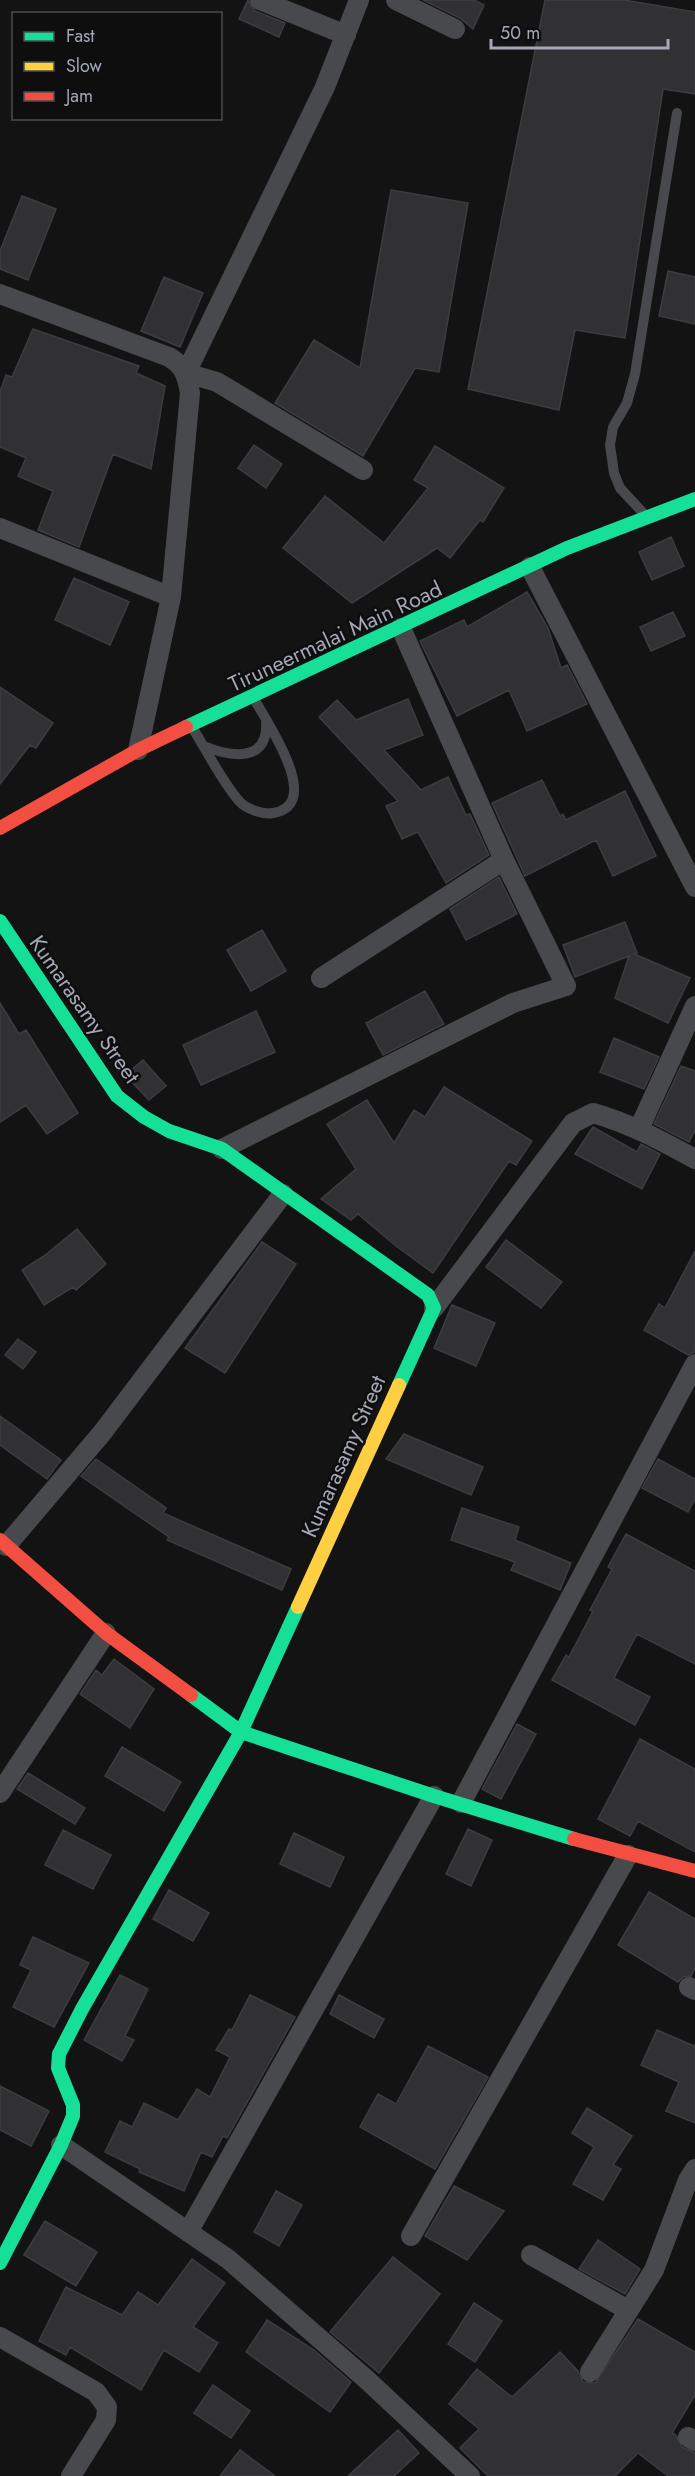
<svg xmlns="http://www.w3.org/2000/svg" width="695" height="2476" font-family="Jost,sans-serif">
<rect width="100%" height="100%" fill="#131314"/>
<path fill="#313133" stroke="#3c3d40" stroke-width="1.5" d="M 248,0 L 255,11 L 285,23 L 279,37 L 239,19 Z
M 423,0 L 474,0 L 484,5 L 473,29 L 460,18 Z
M 545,0 L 624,0 L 695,12 L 695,94 L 663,89 L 625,338 L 575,330 L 559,410 L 468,389 Z
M 391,190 L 468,203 L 439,372 L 415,368 L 363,456 L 275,403 L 314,340 L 360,368 Z
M 22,196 L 56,209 L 28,280 L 0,269 L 0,251 Z
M 668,271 L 695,277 L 695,324 L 659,316 Z
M 164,277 L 203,293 L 180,347 L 141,331 Z
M 33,329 L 139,366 L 136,373 L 165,386 L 151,469 L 113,454 L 79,547 L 38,530 L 53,491 L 18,476 L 26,458 L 0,447 L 0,392 L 6,375 L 12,377 Z
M 254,445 L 282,464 L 266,488 L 238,468 Z
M 435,446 L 504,488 L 483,522 L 480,520 L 450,558 L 437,548 L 352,603 L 283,548 L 325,496 L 384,543 L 428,488 L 414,480 Z
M 671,537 L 684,566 L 652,580 L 639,552 Z
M 74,578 L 129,602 L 110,645 L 55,620 Z
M 527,592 L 548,628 L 561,668 L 567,665 L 587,704 L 527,731 L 509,690 L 457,716 L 420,641 L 464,620 L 467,627 Z
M 673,612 L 685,636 L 651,651 L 640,627 Z
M 0,687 L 53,723 L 36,748 L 30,745 L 0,784 Z
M 408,699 L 423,735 L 384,750 L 421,790 L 448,777 L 466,815 L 470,814 L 489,855 L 446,883 L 418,832 L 402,839 L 386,806 L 398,801 L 319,717 L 337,700 L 356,720 Z
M 542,780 L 560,816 L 563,814 L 566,820 L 625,791 L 656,856 L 613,876 L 596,840 L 525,876 L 492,803 Z
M 499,877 L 517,914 L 466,940 L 450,909 Z
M 625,922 L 637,953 L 634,954 L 690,978 L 668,1023 L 615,998 L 629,956 L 575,977 L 563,945 Z
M 262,930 L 286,971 L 251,991 L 227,950 Z
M 425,991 L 444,1024 L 383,1055 L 366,1023 Z
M 0,1003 L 19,1034 L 26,1030 L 78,1113 L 47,1134 L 26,1105 L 0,1122 Z
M 256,1011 L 275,1052 L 201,1085 L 183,1045 Z
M 614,1038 L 659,1057 L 644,1089 L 600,1072 Z
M 143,1060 L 166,1086 L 149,1100 L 125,1075 Z
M 681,1066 L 695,1071 L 695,1130 L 689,1142 L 654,1124 Z
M 444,1087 L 532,1141 L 516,1165 L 509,1161 L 433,1273 L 396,1246 L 358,1214 L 351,1220 L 321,1199 L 356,1169 L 327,1124 L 367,1100 L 394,1143 L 414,1110 L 425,1117 Z
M 593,1127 L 637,1152 L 641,1144 L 660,1154 L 642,1189 L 575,1154 Z
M 77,1229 L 106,1264 L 76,1290 L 73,1287 L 44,1305 L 22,1270 L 44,1256 Z
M 506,1240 L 562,1282 L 541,1308 L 486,1267 Z
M 262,1242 L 296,1264 L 225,1373 L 185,1348 Z
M 695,1251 L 695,1352 L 688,1355 L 644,1330 L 659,1304 L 665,1308 Z
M 452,1305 L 495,1323 L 476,1366 L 434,1348 Z
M 18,1339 L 36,1352 L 23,1369 L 5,1355 Z
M 0,1416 L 61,1460 L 47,1479 L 0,1445 Z
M 404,1434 L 483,1467 L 471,1495 L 386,1459 Z
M 96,1459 L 166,1508 L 163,1513 L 291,1569 L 282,1590 L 167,1540 L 169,1537 L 81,1476 Z
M 658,1459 L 695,1479 L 695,1499 L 688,1512 L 642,1488 Z
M 462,1508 L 519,1527 L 515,1540 L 571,1563 L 560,1590 L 511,1570 L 515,1562 L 451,1540 Z
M 626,1534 L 695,1571 L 695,1664 L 637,1634 L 614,1678 L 650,1697 L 635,1725 L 552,1680 L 566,1655 L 569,1657 L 593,1611 L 590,1610 L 612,1569 L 608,1567 Z
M 114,1659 L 154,1689 L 130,1728 L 80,1694 L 96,1670 L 102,1675 Z
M 517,1724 L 536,1734 L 501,1799 L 482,1789 Z
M 640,1739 L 695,1769 L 695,1852 L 638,1821 L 630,1836 L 598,1819 Z
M 122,1747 L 181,1782 L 164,1811 L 105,1776 Z
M 28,1773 L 85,1808 L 75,1824 L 17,1789 Z
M 468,1829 L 492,1840 L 471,1886 L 446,1874 Z
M 63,1830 L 111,1855 L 93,1889 L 45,1865 Z
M 294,1833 L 344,1857 L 330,1887 L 280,1864 Z
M 169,1890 L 209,1913 L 193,1941 L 153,1919 Z
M 649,1892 L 695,1919 L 695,1968 L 691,1976 L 683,1977 L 678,1982 L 618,1945 Z
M 33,1937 L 89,1963 L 54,2027 L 13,2007 L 31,1970 L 20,1965 Z
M 120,1975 L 148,1989 L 125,2036 L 134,2040 L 122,2061 L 84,2040 Z
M 250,1995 L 295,2017 L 227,2138 L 223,2136 L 212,2157 L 201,2152 L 184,2191 L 139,2172 L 140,2169 L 105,2152 L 120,2121 L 132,2127 L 144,2103 L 178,2120 L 197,2089 L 210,2097 L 230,2057 L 216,2050 L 229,2029 L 232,2030 Z
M 339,1995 L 384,2019 L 374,2038 L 330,2014 Z
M 657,2030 L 694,2046 L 695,2044 L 695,2123 L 666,2111 L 679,2082 L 641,2065 Z
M 428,2046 L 488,2077 L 435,2169 L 360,2127 L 378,2094 L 396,2104 Z
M 0,2086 L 49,2111 L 31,2146 L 0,2130 Z
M 587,2108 L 632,2136 L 613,2165 L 621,2169 L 603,2200 L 573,2184 L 594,2147 L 572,2133 Z
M 454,2186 L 504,2211 L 467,2260 L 425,2236 Z
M 276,2191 L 302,2205 L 279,2246 L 254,2232 Z
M 45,2221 L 97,2252 L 76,2286 L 24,2255 Z
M 598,2240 L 640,2269 L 625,2294 L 579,2269 Z
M 393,2257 L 440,2294 L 379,2373 L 330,2332 Z
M 192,2259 L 225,2283 L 193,2327 L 218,2343 L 199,2372 L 164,2350 L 141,2390 L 70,2347 L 66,2355 L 39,2341 L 66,2287 L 122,2315 L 138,2292 L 158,2305 Z
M 474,2303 L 502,2321 L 475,2362 L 448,2344 Z
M 638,2319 L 695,2352 L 695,2395 L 672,2433 L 676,2435 L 682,2447 L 695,2453 L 695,2476 L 668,2476 L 638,2453 L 615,2476 L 488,2476 L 460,2448 L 479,2429 L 449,2404 L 477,2369 L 512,2397 L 560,2352 L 578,2371 L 583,2382 L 595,2383 Z
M 267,2320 L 314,2350 L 351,2382 L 330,2412 L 246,2352 Z
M 213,2385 L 250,2411 L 231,2438 L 194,2413 Z
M 398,2430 L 419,2453 L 394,2476 L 348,2476 Z
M 240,2450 L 275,2476 L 220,2476 Z"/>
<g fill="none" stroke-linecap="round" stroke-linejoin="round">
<path stroke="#48494c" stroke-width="10" d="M 646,516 L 620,488 L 614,473 L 610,445 L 613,427 L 627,403 L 635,374 L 677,113
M 192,727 C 207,751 221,780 239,801 C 246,809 263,815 273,813 C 325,805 266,721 253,697
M 204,746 C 230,757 269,763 266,722"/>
<path stroke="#48494c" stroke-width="20" d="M 260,0 L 346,35
M 359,0 L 325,87 L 186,373 L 217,382 L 363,470
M 396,0 L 455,29
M 0,294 L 169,357 C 185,366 187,377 190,393 L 171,597 L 138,750
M 0,528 L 171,597
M 530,567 L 695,887
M 321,978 L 504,860
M 639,1129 L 695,1006
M 222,1149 L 513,1003 L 566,986 L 504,860 L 401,628
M 434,1308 L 573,1123 L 593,1113 C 629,1123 662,1141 695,1159
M 6,1546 L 102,1433 L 283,1194
M 0,1793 L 106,1633
M 461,1803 L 695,1364
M 689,1987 L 695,1990
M 61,2145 L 228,2259 L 366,2379 L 470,2476
M 188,2232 L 434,1796
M 411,2236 L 628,1855
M 531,2255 L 628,2310
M 0,2337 L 96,2392 L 107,2407 L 106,2420 L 71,2476
M 590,2372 L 654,2270 L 688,2180 L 695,2169
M 688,2437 L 695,2441"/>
<path stroke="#16e098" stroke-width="14" d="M 186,727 L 567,548 L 695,499
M 0,921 L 117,1096 L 144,1117 L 169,1131 L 222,1149 L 428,1295 L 434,1308 L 399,1385
M 191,1695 L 241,1732 L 434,1796 L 574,1839
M 0,2263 L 61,2145 L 73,2116 L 73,2105 L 58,2068 L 59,2054 L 82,2009 L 241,1732 L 298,1607"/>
<path stroke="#ffcf43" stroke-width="14" d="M 298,1607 L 399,1385"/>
<path stroke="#f24e42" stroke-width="14" d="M 0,828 L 138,750 L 186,727
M 0,1540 L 106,1633 L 191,1695
M 574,1839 L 695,1871"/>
</g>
<g text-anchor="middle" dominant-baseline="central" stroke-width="5" stroke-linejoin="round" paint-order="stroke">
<g font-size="22" fill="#a4a8b5" stroke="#0e0e0f">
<text transform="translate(335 636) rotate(-25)">Tiruneermalai Main Road</text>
<text transform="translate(85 1009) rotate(55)">Kumarasamy Street</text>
<text transform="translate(343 1456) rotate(-66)">Kumarasamy Street</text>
</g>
</g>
<rect x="12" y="12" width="210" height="108" fill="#0e0e0f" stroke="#4a4c51" stroke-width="1.5"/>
<rect x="24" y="32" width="30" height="9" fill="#16e098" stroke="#4a4c51" stroke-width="1.5"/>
<text x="66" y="42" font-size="18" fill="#a4a8b5">Fast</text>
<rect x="24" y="62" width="30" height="9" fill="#ffcf43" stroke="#4a4c51" stroke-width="1.5"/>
<text x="66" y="72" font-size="18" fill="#a4a8b5">Slow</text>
<rect x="24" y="92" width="30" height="9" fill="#f24e42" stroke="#4a4c51" stroke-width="1.5"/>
<text x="66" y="102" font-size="18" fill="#a4a8b5">Jam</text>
<path d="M491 39v9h177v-9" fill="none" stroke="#a4a8b5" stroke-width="3"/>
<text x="500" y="39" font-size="18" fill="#a4a8b5" stroke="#0e0e0f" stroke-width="4.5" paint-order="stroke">50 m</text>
</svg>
